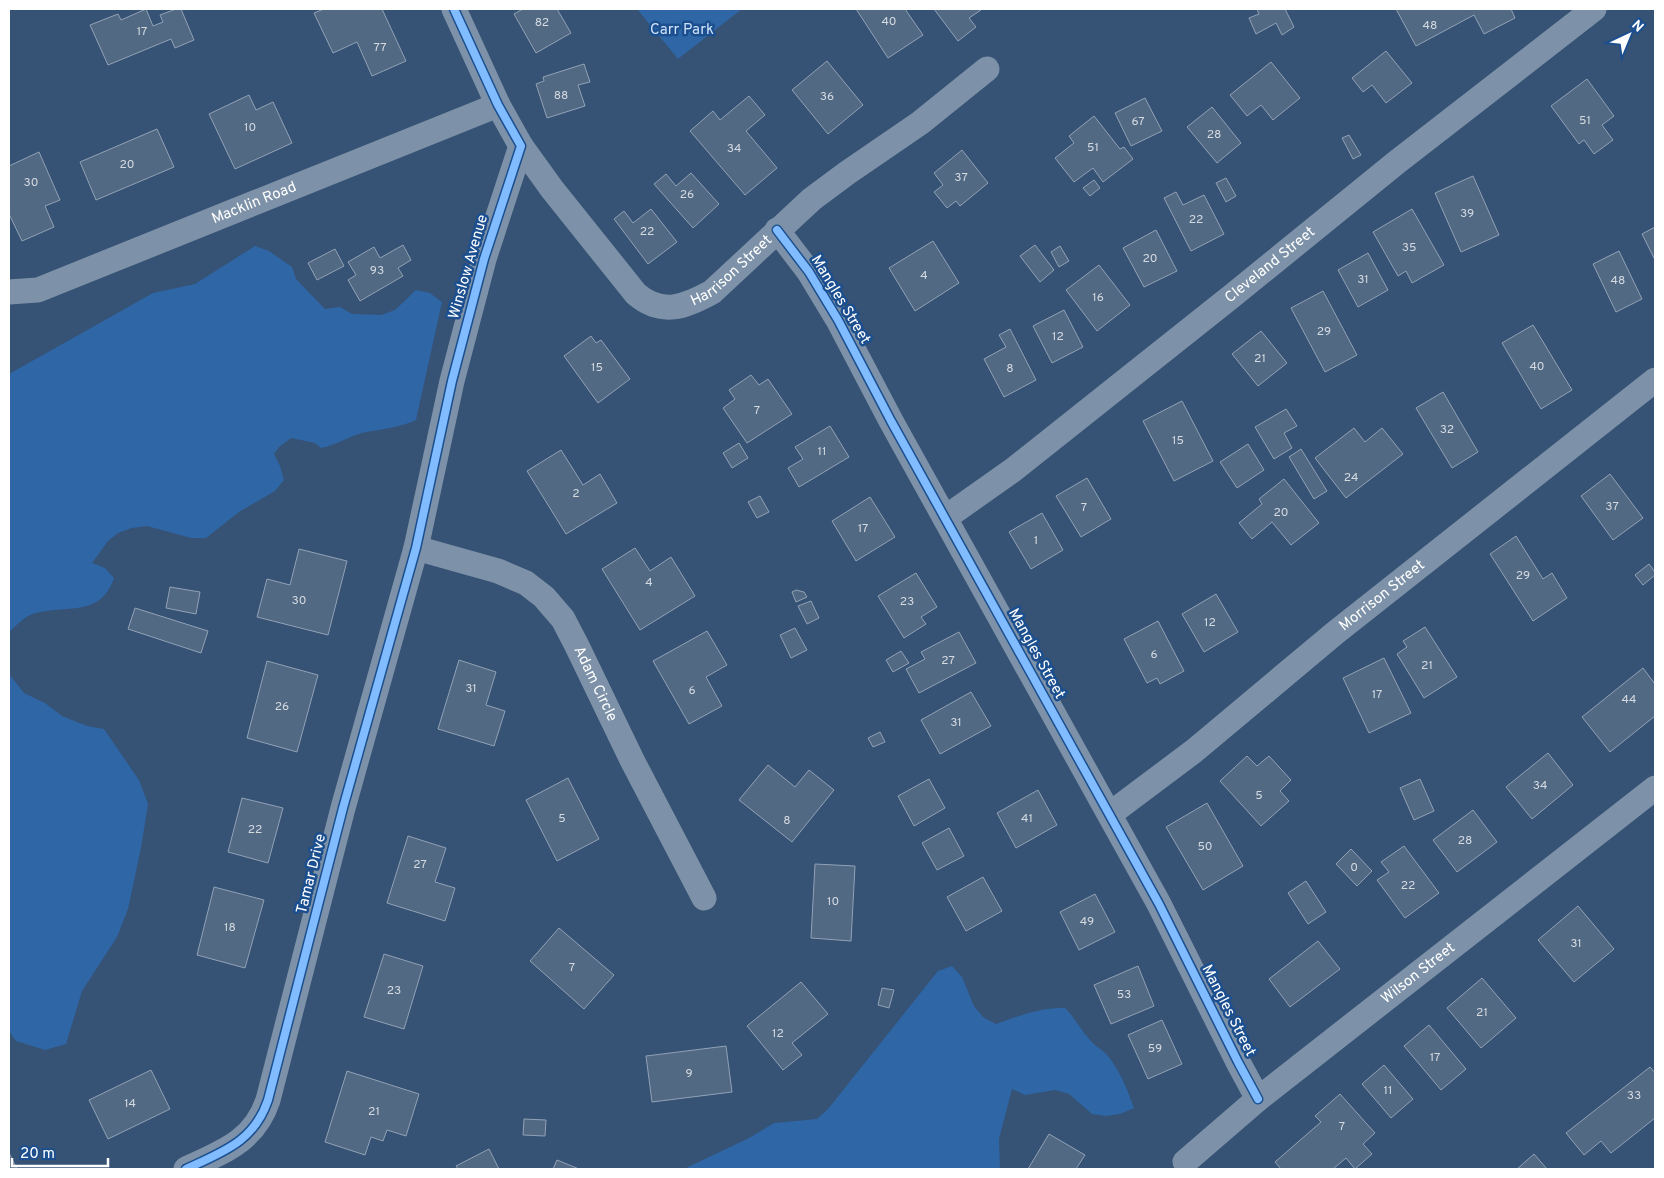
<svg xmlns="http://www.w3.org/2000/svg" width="1664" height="1178" font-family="Overpass,sans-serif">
<rect width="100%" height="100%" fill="#365274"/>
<path fill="#2f66a5" d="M 637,9 L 742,9 L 678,59 Z
M 255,246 L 269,251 L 292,267 L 296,279 L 325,309 L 340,307 L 352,314 L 381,315 L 395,310 L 416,290 L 430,293 L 442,302 L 416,420 C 399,428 381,429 362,433 C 348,437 336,445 321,448 L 315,443 L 291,438 L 279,447 L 274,454 L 280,466 L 284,480 L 275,491 L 239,512 L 206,538 L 191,538 L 147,526 L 132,528 L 118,533 L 108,541 L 92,563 L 105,568 L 114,578 C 100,620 62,603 30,615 C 23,618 15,627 9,632 L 9,374 L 153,293 L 195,284 Z
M 9,674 L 24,693 L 45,703 L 62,716 L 87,726 L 104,729 L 139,780 L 148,804 L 141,848 L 128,909 L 117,937 L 82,991 L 66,1044 L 45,1050 L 16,1041 L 9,1031 Z
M 952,966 L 962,977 L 974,1006 L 983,1017 L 996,1024 C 1019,1016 1040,1007 1065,1008 C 1077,1020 1081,1031 1092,1042 C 1096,1047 1103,1050 1107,1055 C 1120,1070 1127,1089 1134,1108 L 1120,1114 L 1106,1116 L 1092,1114 L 1069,1094 L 1055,1090 L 1025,1095 L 1012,1089 L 999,1139 L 1000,1169 L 684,1169 L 749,1138 L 774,1123 L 817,1119 L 828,1109 L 938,971 Z"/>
<path fill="#526984" stroke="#92a2b6" d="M 146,9 L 153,26 L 163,22 L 160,15 L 176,9 L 181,9 L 194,40 L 175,48 L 171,39 L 108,65 L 90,25 L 118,14 L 121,20 Z
M 324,9 L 382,9 L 406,61 L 372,76 L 357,42 L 333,53 L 314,13 Z
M 523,9 L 557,9 L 571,33 L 536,53 L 514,14 Z
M 856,9 L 905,9 L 923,35 L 888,58 Z
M 934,9 L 980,9 L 981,10 L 969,18 L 976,27 L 958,41 Z
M 1257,9 L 1285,9 L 1294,27 L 1282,35 L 1276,23 L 1256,34 L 1249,18 L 1259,14 Z
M 1396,9 L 1511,9 L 1515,18 L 1484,34 L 1474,15 L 1416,46 Z
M 1386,51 L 1412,83 L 1386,103 L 1372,85 L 1363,92 L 1352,78 Z
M 827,61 L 863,105 L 828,134 L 792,90 Z
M 1271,62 L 1300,98 L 1273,120 L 1261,105 L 1247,116 L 1230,95 Z
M 584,64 L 590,82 L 578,85 L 585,106 L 547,118 L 536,84 L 544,81 L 543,77 Z
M 1587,79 L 1614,116 L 1602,125 L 1613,140 L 1594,154 L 1584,140 L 1579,144 L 1551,106 Z
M 249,95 L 256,110 L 273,102 L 292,143 L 235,169 L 209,114 Z
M 749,96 L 765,115 L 746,131 L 777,168 L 745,195 L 690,131 L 713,111 L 720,120 Z
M 1145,98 L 1162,131 L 1131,146 L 1115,113 Z
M 1212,107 L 1241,143 L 1217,163 L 1187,127 Z
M 1094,116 L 1120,149 L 1124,147 L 1133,159 L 1103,182 L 1093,168 L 1074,182 L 1055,158 L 1074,143 L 1069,136 Z
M 157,129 L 174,167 L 96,200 L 80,162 Z
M 1349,135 L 1361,155 L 1353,159 L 1342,138 Z
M 962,150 L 988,183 L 960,206 L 956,201 L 947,208 L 934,192 L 943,185 L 934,173 Z
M 39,152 L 60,200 L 45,206 L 54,227 L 22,241 L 9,214 L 9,166 Z
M 691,173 L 719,204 L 693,228 L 654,184 L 666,174 L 676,186 Z
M 1473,176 L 1499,235 L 1461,252 L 1435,193 Z
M 1226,178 L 1236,196 L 1226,202 L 1216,183 Z
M 1094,180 L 1100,188 L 1090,196 L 1083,188 Z
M 1176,192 L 1183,205 L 1204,195 L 1224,234 L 1191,251 L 1164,198 Z
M 651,209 L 677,242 L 648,264 L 614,219 L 624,211 L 633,223 Z
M 1412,209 L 1444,265 L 1412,283 L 1406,271 L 1398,276 L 1373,232 Z
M 1655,227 L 1655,260 L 1642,234 Z
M 1156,230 L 1177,271 L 1144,287 L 1123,248 Z
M 933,241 L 959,283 L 915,311 L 889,268 Z
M 403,245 L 411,260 L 398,268 L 403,276 L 360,301 L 348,280 L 356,275 L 348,262 L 374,247 L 380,258 Z
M 1035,245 L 1054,270 L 1040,282 L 1020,256 Z
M 1060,246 L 1069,261 L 1059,267 L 1051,252 Z
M 335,249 L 344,266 L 317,280 L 308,263 Z
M 1619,251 L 1642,299 L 1616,312 L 1593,264 Z
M 1368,253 L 1388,290 L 1358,307 L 1338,270 Z
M 1099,265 L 1130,305 L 1097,331 L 1066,290 Z
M 1323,291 L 1357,355 L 1325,372 L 1291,308 Z
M 1064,310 L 1083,347 L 1052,363 L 1033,326 Z
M 1533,325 L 1572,390 L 1541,409 L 1502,343 Z
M 1010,329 L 1036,380 L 1004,397 L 984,359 L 1006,347 L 999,335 Z
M 1261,331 L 1287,363 L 1258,386 L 1232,354 Z
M 591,336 L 596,343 L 601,340 L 630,379 L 598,403 L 564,356 Z
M 751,375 L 759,385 L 768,379 L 792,414 L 747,443 L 723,408 L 735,399 L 729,390 Z
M 1443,392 L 1478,452 L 1452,468 L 1416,408 Z
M 1182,401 L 1213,461 L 1174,481 L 1143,421 Z
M 1286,409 L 1297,426 L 1284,433 L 1292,448 L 1274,459 L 1255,427 Z
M 830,426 L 849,457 L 799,487 L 788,468 L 803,459 L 795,447 Z
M 1354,428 L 1365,442 L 1382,428 L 1403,454 L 1346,498 L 1315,458 Z
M 739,443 L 748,458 L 732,468 L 723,453 Z
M 1248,444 L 1264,470 L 1237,488 L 1220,462 Z
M 1301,449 L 1327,491 L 1314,499 L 1289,457 Z
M 561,450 L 583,485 L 600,474 L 617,503 L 566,534 L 527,471 Z
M 1610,474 L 1643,518 L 1613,540 L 1581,496 Z
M 1087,478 L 1111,519 L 1081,537 L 1056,496 Z
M 1284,479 L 1319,523 L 1291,545 L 1272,522 L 1252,539 L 1239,523 L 1262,504 L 1259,499 Z
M 760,496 L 769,512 L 757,518 L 748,502 Z
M 870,497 L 895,537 L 856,561 L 832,521 Z
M 1042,513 L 1063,550 L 1031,569 L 1009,532 Z
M 1516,536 L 1543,579 L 1552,573 L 1567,598 L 1533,621 L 1490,554 Z
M 635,548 L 650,571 L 671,557 L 695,596 L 640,630 L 602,569 Z
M 299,549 L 347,561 L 328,635 L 257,617 L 267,579 L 290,585 Z
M 1649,564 L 1655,572 L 1655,575 L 1643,585 L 1635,575 Z
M 916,573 L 937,607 L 921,617 L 926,624 L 904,638 L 878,596 Z
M 170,587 L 200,592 L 196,614 L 166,608 Z
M 796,590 L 804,592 L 807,597 L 796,602 L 792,592 Z
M 1216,594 L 1238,632 L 1204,652 L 1182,614 Z
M 811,601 L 819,618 L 807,624 L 798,606 Z
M 135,608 L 208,631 L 201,653 L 128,629 Z
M 1158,621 L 1184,671 L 1160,684 L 1157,678 L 1147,683 L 1124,639 Z
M 1425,627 L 1457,677 L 1424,698 L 1397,654 L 1407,647 L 1403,641 Z
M 795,628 L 807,650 L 791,658 L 780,635 Z
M 707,631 L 727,665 L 706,677 L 722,706 L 689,724 L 653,661 Z
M 959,632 L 976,663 L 919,693 L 906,669 L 925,659 L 921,652 Z
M 901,651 L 909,663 L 893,672 L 886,660 Z
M 1384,658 L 1411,713 L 1369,733 L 1343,678 Z
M 459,660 L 496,672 L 486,705 L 505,711 L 494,746 L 438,729 Z
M 267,661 L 318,675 L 297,752 L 247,738 Z
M 1643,668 L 1655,684 L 1655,716 L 1610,752 L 1582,717 Z
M 971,692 L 991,726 L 940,754 L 921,720 Z
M 880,732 L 885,742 L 873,747 L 868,738 Z
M 1548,753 L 1573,785 L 1532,819 L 1506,787 Z
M 1247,756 L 1257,766 L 1269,756 L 1291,780 L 1280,791 L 1289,801 L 1261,826 L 1220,781 Z
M 768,765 L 795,787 L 809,770 L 834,790 L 792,842 L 739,800 Z
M 568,778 L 599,839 L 557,861 L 526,800 Z
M 929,779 L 945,808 L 914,826 L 898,796 Z
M 1420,779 L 1434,811 L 1414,820 L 1400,788 Z
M 1038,790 L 1057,825 L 1016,848 L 997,813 Z
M 242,798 L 283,808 L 268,863 L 228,852 Z
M 1207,803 L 1243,866 L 1203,890 L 1166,827 Z
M 1473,810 L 1497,842 L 1457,872 L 1433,840 Z
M 949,828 L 964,856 L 937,870 L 922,843 Z
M 408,836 L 446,848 L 435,882 L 455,888 L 445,921 L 387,903 Z
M 1404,846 L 1439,893 L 1405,918 L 1377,880 L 1389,872 L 1381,862 Z
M 1351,849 L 1372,871 L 1357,886 L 1336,864 Z
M 815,864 L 855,866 L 851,941 L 811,938 Z
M 983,877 L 1002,911 L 966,931 L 947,897 Z
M 1306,881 L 1326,912 L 1308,924 L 1288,893 Z
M 214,887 L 264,900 L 245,968 L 197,955 Z
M 1095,894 L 1115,932 L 1079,950 L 1060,912 Z
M 1578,906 L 1614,949 L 1574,982 L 1538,940 Z
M 559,928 L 614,975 L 584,1009 L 530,961 Z
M 1318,941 L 1340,969 L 1290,1007 L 1269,979 Z
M 384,954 L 423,966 L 404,1029 L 364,1017 Z
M 1138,966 L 1154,1006 L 1111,1024 L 1094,985 Z
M 1482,978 L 1516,1018 L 1481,1048 L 1447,1008 Z
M 801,982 L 828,1014 L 792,1043 L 802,1055 L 783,1070 L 747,1026 Z
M 882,988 L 894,990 L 889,1008 L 878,1005 Z
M 1162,1020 L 1182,1064 L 1148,1079 L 1128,1035 Z
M 1429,1025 L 1466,1069 L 1441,1090 L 1404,1046 Z
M 726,1046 L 732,1092 L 652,1102 L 646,1056 Z
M 1384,1065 L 1413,1099 L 1391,1118 L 1362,1084 Z
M 1650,1067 L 1655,1073 L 1655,1118 L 1611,1153 L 1601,1141 L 1584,1155 L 1566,1133 Z
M 151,1070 L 170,1109 L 108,1139 L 89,1100 Z
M 347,1071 L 419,1094 L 406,1136 L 387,1130 L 383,1141 L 371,1137 L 365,1155 L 325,1142 Z
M 1340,1094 L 1375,1133 L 1363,1144 L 1372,1154 L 1355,1169 L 1346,1158 L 1333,1169 L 1281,1169 L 1275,1162 L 1321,1122 L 1315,1116 Z
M 524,1119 L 546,1120 L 545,1136 L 523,1135 Z
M 1049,1134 L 1085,1155 L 1076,1169 L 1028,1169 Z
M 489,1149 L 499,1169 L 458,1169 L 456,1166 Z
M 9,1153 L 17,1169 L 9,1169 Z
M 1534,1154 L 1547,1169 L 1517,1169 Z
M 557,1160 L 579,1169 L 553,1169 Z"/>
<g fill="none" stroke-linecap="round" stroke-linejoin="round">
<g stroke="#7d92a8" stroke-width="25">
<path id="s1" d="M 521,146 L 552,189 L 636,294 C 662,316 685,307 712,292 L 812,199 L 847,173 L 920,123 L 987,69"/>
<path d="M 777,230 L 809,272 L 838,320 L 891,421 L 1159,904 L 1238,1062 L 1258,1099"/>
<path id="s2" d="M 9,292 L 38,290 L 498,105"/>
<path id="s3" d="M 945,518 L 1013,470 L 1232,296 L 1397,162 L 1594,9"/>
<path id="s4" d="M 416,548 L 498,571 L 526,583 L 544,597 L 563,619 L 577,646 L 632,760 L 704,898"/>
<path id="s5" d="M 1110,814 L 1194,751 L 1335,633 L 1655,380"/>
<path id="s6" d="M 1185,1162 L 1258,1099 L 1655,788"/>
<path d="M 186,1169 C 222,1152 254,1142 268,1100 L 343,808 L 416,548 L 452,381 L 484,259 L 521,146 L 498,105 L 454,9"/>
</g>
<defs>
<path id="cycleway" d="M 777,230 L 809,272 L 838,320 L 891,421 L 1159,904 L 1238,1062 L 1258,1099
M 186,1169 C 222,1152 254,1142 268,1100 L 343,808 L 416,548 L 452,381 L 484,259 L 521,146 L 498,105 L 454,9"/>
</defs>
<use href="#cycleway" stroke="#1b4f8f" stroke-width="11"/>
<use href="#cycleway" stroke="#80bcff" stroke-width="8"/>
</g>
<g text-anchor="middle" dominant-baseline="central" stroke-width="5" stroke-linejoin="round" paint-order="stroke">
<g font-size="12" fill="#d4dae0">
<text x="889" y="22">40</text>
<text x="542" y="23">82</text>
<text x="1430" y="26">48</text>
<text x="142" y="32">17</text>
<text x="380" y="48">77</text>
<text x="561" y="96">88</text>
<text x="827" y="97">36</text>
<text x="1585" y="121">51</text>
<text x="1138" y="122">67</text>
<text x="250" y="128">10</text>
<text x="1214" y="135">28</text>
<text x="1093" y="148">51</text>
<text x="734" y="149">34</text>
<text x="127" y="165">20</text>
<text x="961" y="178">37</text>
<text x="31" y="183">30</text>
<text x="687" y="195">26</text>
<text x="1467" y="214">39</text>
<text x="1196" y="220">22</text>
<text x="647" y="232">22</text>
<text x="1409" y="248">35</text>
<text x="1150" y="259">20</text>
<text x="377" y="271">93</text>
<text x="924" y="276">4</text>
<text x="1363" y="280">31</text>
<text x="1618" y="281">48</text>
<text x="1098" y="298">16</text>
<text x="1324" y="332">29</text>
<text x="1058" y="337">12</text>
<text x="1260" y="359">21</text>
<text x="1537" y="367">40</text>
<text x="597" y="368">15</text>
<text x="1010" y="369">8</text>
<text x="757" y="411">7</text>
<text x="1447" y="430">32</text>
<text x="1178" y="441">15</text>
<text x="822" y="452">11</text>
<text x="1351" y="478">24</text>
<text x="576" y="494">2</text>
<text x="1612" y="507">37</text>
<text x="1084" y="508">7</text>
<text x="1281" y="513">20</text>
<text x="863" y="529">17</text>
<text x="1036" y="541">1</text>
<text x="1523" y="576">29</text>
<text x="649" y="583">4</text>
<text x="299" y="601">30</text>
<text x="907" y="602">23</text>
<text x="1210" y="623">12</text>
<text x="1154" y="655">6</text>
<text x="948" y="661">27</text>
<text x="1427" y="666">21</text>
<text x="471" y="689">31</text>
<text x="692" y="691">6</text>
<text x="1377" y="695">17</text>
<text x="1629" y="700">44</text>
<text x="282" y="707">26</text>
<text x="956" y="723">31</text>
<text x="1540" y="786">34</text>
<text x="1259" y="796">5</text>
<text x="562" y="819">5</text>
<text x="1027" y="819">41</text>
<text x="787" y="821">8</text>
<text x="255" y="830">22</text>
<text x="1465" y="841">28</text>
<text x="1205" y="847">50</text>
<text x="420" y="865">27</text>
<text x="1354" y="868">0</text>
<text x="1408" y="886">22</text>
<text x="833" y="902">10</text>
<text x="1087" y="922">49</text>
<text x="230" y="928">18</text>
<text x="1576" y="944">31</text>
<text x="572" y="968">7</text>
<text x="394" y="991">23</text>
<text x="1124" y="995">53</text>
<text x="1482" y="1013">21</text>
<text x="778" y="1034">12</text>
<text x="1155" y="1049">59</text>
<text x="1435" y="1058">17</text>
<text x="689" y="1074">9</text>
<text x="1388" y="1091">11</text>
<text x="1634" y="1096">33</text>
<text x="130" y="1104">14</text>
<text x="374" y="1112">21</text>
<text x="1342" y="1127">7</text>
</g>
<g font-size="15" fill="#cfe3fa" stroke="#1b4f8f">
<text x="682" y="30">Carr Park</text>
</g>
<g font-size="15" fill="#fff" stroke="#1b4f8f">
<text stroke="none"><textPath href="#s2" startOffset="262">Macklin Road</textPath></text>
<text stroke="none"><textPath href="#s3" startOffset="412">Cleveland Street</textPath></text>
<text transform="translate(469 267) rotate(-74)">Winslow Avenue</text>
<text stroke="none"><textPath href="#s1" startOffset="298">Harrison Street</textPath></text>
<text transform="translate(840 300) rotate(59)">Mangles Street</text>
<text stroke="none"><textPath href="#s5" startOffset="349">Morrison Street</textPath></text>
<text transform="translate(1036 654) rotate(61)">Mangles Street</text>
<text stroke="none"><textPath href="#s4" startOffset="240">Adam Circle</textPath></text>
<text transform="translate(312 874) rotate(-76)">Tamar Drive</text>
<text stroke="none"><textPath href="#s6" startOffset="300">Wilson Street</textPath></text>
<text transform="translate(1228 1011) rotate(63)">Mangles Street</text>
</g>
</g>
<rect width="1664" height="1178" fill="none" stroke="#ffffff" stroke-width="20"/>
<g transform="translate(1629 35) rotate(44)" stroke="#1b4f8f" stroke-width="4" paint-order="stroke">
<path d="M0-4L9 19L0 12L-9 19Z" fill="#ffffff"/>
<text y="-8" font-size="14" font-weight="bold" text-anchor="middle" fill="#ffffff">N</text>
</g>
<path d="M12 1158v8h96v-8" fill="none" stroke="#ffffff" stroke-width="2.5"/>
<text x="20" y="1158" font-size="15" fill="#ffffff" stroke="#1b4f8f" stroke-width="4" paint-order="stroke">20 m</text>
</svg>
